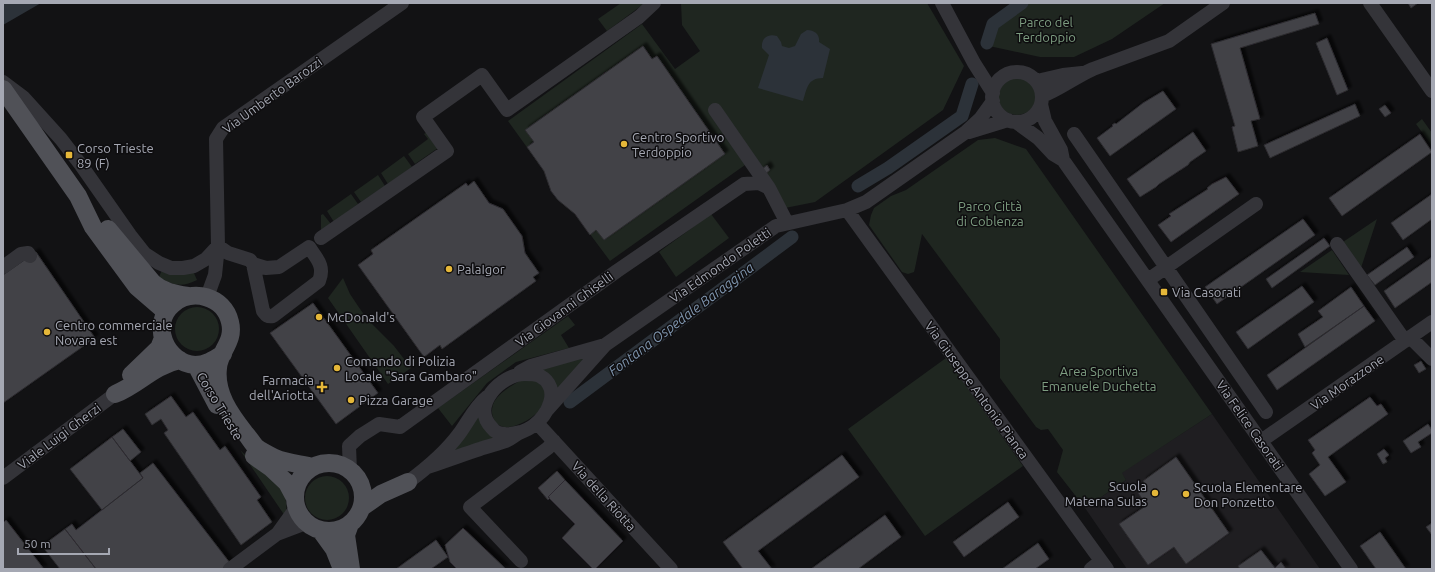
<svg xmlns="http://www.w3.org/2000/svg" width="1435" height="572" font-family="Ubuntu,sans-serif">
<defs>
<filter id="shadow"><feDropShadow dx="3.5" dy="-3.5" stdDeviation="1" flood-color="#0009"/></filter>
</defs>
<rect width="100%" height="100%" fill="#121214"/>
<path fill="#1f1e21" d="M 1212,414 L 1320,569 L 1127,569 L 1085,508 L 1126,480 L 1121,473 Z"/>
<path fill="#1f2620" d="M 621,3 L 645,3 L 607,31 L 598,19 Z
M 681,3 L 927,3 L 964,66 L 943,110 L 815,202 L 785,208 L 752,160 L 610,261 L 575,214 L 558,200 L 551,191 L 544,171 L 508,121 L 642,24 L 675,69 L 700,51 L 682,25 Z
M 1024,3 L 1165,3 L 1112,39 L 1074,57 L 1040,57 L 989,46 L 1001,18 Z
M998 96a19 19 0 1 1 38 0a19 19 0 1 1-38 0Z
M 1422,119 L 1432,133 L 1432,146 L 1416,124 Z
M 427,132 L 438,148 L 415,164 L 408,154 L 428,139 L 424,134 Z
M 995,138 L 1026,149 L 1212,414 L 1122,473 L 1126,480 L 1085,508 L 1057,472 L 1063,450 L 1048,429 L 1041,430 L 1036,427 L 1000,378 L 1000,339 L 922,234 L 915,268 L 914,272 L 908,274 L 902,272 L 869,225 L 871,215 L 874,208 L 891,196 L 906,190 L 978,140 Z
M 404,156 L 412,167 L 388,184 L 381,173 Z
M 378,175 L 385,186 L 361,202 L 354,192 Z
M 351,194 L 358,204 L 334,222 L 327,211 Z
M 323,214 L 331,224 L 321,231 L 321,215 Z
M 711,214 L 729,238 L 676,277 L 659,252 Z
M 1377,219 L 1361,268 L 1343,242 Z
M 1332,250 L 1349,275 L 1300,272 Z
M 162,270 L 193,271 L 197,280 C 182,288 172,285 159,277 Z
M 343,278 L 350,294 L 358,306 L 367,319 L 394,346 L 411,368 L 388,384 L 328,298 Z
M175 329a22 22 0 1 1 44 0a22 22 0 1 1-44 0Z
M 568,316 L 575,325 L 561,335 L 569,348 L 516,362 L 487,383 L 452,426 L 438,408 Z
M 596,349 L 556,397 L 540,370 Z
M 946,358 L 1023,466 L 925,536 L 848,429 Z
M 521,380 L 536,380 L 546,390 C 545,395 544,401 543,405 C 541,410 536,414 532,417 C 521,425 499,435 493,417 C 491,412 492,407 494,402 C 500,392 511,386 521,380 Z
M 481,409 L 498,437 L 441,459 Z
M 240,450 C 259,469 294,484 285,516 Z
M305 498a22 22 0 1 1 44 0a22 22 0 1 1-44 0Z"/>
<path fill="#2c3239" d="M 3,3 L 41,3 L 3,25 Z
M 807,30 C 815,30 820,35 819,42 L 830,49 L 823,78 C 807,78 807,89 803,101 L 758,88 L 769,55 L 762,48 C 761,39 767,33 777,36 L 781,42 L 782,46 L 789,48 L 795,46 L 801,34 Z"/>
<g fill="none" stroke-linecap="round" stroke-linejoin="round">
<path stroke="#2c3239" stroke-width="13" d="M 987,43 L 993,24 L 1022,3
M 858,186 L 888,168 L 962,116 L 972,84
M 570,402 L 792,237"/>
</g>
<path fill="#424247" stroke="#2d2c30" filter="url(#shadow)" d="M 1408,3 L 1418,3 L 1411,8 Z
M 1315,13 L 1319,24 L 1240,48 L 1260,119 L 1251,121 L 1258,146 L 1238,152 L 1232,127 L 1235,126 L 1211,44 Z
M 1327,38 L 1348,90 L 1337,95 L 1316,43 Z
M 643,46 L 652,59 L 657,56 L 725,154 L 604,240 L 596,230 L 590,235 L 575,214 L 558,200 L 551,191 L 544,171 L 527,147 L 534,142 L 525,130 Z
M 1163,91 L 1176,109 L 1110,156 L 1097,138 L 1113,126 L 1112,125 L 1115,123 L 1116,124 L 1143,103 Z
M 1355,104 L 1360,116 L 1270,158 L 1264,145 Z
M 1385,105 L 1391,113 L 1385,117 L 1379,109 Z
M 1193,132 L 1206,151 L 1190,162 L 1188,165 L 1159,184 L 1156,187 L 1140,197 L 1127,179 Z
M 1420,134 L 1432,152 L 1342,216 L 1329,198 Z
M 767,165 L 770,170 L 764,175 L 761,170 Z
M 1226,177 L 1239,194 L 1171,242 L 1158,225 L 1171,216 L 1169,214 L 1208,189 L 1207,188 L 1212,184 Z
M 474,181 L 489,203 L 503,209 L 522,236 L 525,253 L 539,273 L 533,277 L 536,281 L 442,349 L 440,345 L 424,357 L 358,265 L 373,254 L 371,250 L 466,183 L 468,186 Z
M 1432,194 L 1432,219 L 1403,240 L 1391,223 Z
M 1303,219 L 1315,235 L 1217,304 L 1205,287 Z
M 1324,238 L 1330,246 L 1272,288 L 1266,279 Z
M 1407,247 L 1414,257 L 1375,285 L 1367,275 Z
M 36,252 L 95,338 L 3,403 L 3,275 Z
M 1432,257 L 1432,282 L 1395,308 L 1384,291 Z
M 1302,286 L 1314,302 L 1248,349 L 1236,332 Z
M 1351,287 L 1364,306 L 1305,347 L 1298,334 L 1323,317 L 1318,311 Z
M 313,303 L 378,393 L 336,424 L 270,333 Z
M 1364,306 L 1375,321 L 1277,390 L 1267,375 Z
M 1421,361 L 1426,369 L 1419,373 L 1414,365 Z
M 171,396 L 186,417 L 193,412 L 220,450 L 225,446 L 261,497 L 257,500 L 272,522 L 241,545 L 164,433 L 168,430 L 161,419 L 152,425 L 145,414 Z
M 1370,397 L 1377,406 L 1381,404 L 1388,414 L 1328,457 L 1346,482 L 1325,496 L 1309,474 L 1320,465 L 1312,453 L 1315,450 L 1308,440 Z
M 1428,424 L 1432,430 L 1432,433 L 1418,442 L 1421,447 L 1411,453 L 1403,441 Z
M 123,429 L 141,452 L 130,461 L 112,437 Z
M 112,437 L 143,478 L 102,510 L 70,469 Z
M 1384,449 L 1389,455 L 1385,458 L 1387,462 L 1383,464 L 1377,454 Z
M 842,455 L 859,477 L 758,551 L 772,569 L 743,569 L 723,542 Z
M 1176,457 L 1229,533 L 1186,564 L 1174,547 L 1148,565 L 1119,524 L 1147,505 L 1138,493 L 1147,487 L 1143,481 Z
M 153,463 L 230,563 L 222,569 L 96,569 L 65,529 L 72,524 L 76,530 L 143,478 L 140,473 Z
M 557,471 L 565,480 L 548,497 L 550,498 L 548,500 L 538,488 Z
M 565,480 L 623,541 L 595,569 L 593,569 L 562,538 L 575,524 L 548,497 Z
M 1008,502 L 1019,517 L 964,557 L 953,542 Z
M 885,515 L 901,537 L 858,569 L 811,569 Z
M 6,520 L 44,569 L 3,569 L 3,523 Z
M 1432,523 L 1432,535 L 1426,527 Z
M 463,528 L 506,569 L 457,569 L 450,562 L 445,545 Z
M 65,529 L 96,569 L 60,569 L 42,546 Z
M 1380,532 L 1406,569 L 1376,569 L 1360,546 Z
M 436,540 L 448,557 L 431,569 L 396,569 Z
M 1038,543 L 1049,559 L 1035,569 L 1002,569 Z
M 1261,550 L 1275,568 L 1281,562 L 1286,569 L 1240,569 L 1238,566 Z"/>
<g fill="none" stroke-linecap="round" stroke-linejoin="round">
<path stroke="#343439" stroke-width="14" d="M 942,3 L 974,63 L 993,93
M 1370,3 L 1432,91
M992 97a25 25 0 1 1 50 0a25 25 0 1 1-50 0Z
M 1037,81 L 1063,75 L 1082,73
M 3,82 L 23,97 L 61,139 L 81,165 L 130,235 L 145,254 L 159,263 L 171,268 L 183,268 L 194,266 L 206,259 L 218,246 L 228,253 L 250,260 L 253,264 L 266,268 L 279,267 L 309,247 C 317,259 325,266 319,281 L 273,316 C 267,317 266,315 263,311 L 253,264
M 1042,96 C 1060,89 1075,77 1093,69 L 1169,41 L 1223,3
M 1041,104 L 1045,121 L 1061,150 L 1063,160
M 715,110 L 769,188
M 1016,122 L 1038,138 L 1053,154 L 1063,160 L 1351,569
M 969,132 L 1008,120
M 1074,134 L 1266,412
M 847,210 L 1107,569
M 321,238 L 447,151 L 423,117 L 482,75 L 507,110 L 639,17 L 654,3
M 1337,244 L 1405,341
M 3,267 L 21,254 L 28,253 L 30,256
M 1148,280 L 1256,204
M 207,297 L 215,275 L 218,246 L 216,139 L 223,128 L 402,3
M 1410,337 L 1432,359
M 520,372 L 531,366 L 605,345
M 547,410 L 605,345 L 776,226 L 847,210 L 866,202 L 966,132 L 980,119 L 993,101
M 537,423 L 671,569
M 1261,441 L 1432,322
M 428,467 C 445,461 462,455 480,449 C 488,446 498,444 506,441 C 511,439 515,435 519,433 C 524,431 529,429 533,426 C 548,416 562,388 540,376 C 535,374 530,374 525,374 C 501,374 470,406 492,428 C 495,432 500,434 505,434 C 510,435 516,433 520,432
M 350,471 L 349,446 L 360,436 L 379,424 L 400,427 L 617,271 L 744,184 L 759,183 L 769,188 L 787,223
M 3,478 L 115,394
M 408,482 C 427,468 445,453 459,434 C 468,422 475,406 487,397
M 278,533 L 296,508
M 521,561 L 470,507 L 548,448 L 554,441
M 230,569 L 277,534 L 306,523
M 1091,569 L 1101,561"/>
<path stroke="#505157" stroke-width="18" d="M 3,89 L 78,196 L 93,227 L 137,287 L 166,312
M 108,229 L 153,283 C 163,292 175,294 188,296
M 223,354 C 215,359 206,365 195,365 C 166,363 149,324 173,304 C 192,288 224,296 230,322 C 235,342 219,351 218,368 C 215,393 230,414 245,433 C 249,437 252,443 256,447 C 261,451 269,455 275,458 C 286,463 301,464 313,467
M 196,365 L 217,405
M 131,375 L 159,348 L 163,338
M 115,394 C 140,384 152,366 180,360
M 254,456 L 271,468 L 287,483 L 295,498
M295 497a34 34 0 1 1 68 0a34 34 0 1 1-68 0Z
M 361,508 L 381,494 L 408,482
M 350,524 L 346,535 L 351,569
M 321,531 L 334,549 L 342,569"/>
</g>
<g fill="#e5b739" stroke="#0e0d0f" stroke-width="1.5">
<circle cx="624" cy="144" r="4"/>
<rect x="65" y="151" width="8" height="8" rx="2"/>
<circle cx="449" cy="269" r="4"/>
<rect x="1160" y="288" width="8" height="8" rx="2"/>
<circle cx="319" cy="317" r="4"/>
<circle cx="47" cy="332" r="4"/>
<circle cx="337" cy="368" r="4"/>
<path d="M320 381h4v4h4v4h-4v4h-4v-4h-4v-4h4z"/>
<circle cx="351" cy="400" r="4"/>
<circle cx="1155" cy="493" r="4"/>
<circle cx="1186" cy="494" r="4"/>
</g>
<g text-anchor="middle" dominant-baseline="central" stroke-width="3" stroke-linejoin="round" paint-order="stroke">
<g font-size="13" fill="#7d9d81" stroke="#0e0d0f">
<text x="1046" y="22">Parco del<tspan x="1046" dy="15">Terdoppio</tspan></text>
<text x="990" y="206">Parco Città<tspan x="990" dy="15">di Coblenza</tspan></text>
<text x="1099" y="371">Area Sportiva<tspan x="1099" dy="15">Emanuele Duchetta</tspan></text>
</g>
<g font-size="13" fill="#a5a8b3" stroke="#0e0d0f">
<text transform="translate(272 95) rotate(-36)">Via Umberto Barozzi</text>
<text transform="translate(720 265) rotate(-35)">Via Edmondo Poletti</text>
<text transform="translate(564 309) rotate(-36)">Via Giovanni Ghiselli</text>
<text transform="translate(1347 382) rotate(-35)">Via Morazzone</text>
<text transform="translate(977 390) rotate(54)">Via Giuseppe Antonio Pianca</text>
<text transform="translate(220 406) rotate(59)">Corso Trieste</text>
<text transform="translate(1250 425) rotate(55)">Via Felice Casorati</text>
<text transform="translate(59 436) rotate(-37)">Viale Luigi Gherzi</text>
<text transform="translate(604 496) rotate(48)">Via della Riotta</text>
</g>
<g font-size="13" fill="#a5a8b3" stroke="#0e0d0f" text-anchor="start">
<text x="632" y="137">Centro Sportivo<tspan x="632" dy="15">Terdoppio</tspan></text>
<text x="77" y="148">Corso Trieste<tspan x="77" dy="15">89 (F)</tspan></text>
<text x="457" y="269">PalaIgor</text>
<text x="1172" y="292">Via Casorati</text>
<text x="327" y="317">McDonald's</text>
<text x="55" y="325">Centro commerciale<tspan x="55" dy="15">Novara est</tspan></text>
<text x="345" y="361">Comando di Polizia<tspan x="345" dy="15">Locale "Sara Gambaro"</tspan></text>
<text x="314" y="380" text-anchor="end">Farmacia<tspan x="314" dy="15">dell'Ariotta</tspan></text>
<text x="359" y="400">Pizza Garage</text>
<text x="1147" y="486" text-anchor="end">Scuola<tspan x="1147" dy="15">Materna Sulas</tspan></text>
<text x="1194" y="487">Scuola Elementare<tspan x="1194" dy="15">Don Ponzetto</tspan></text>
</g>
<g font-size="14" font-style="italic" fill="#7e94ad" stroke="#0e0d0f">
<text transform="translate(681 319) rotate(-37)">Fontana Ospedale Baraggina</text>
</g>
</g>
<rect width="1435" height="572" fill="none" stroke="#a5a8b3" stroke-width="8"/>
<path d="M18 548v6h91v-6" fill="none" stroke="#a5a8b3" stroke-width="2"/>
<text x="24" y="548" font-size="12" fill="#a5a8b3" stroke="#0e0d0f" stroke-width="3" paint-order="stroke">50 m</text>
</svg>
